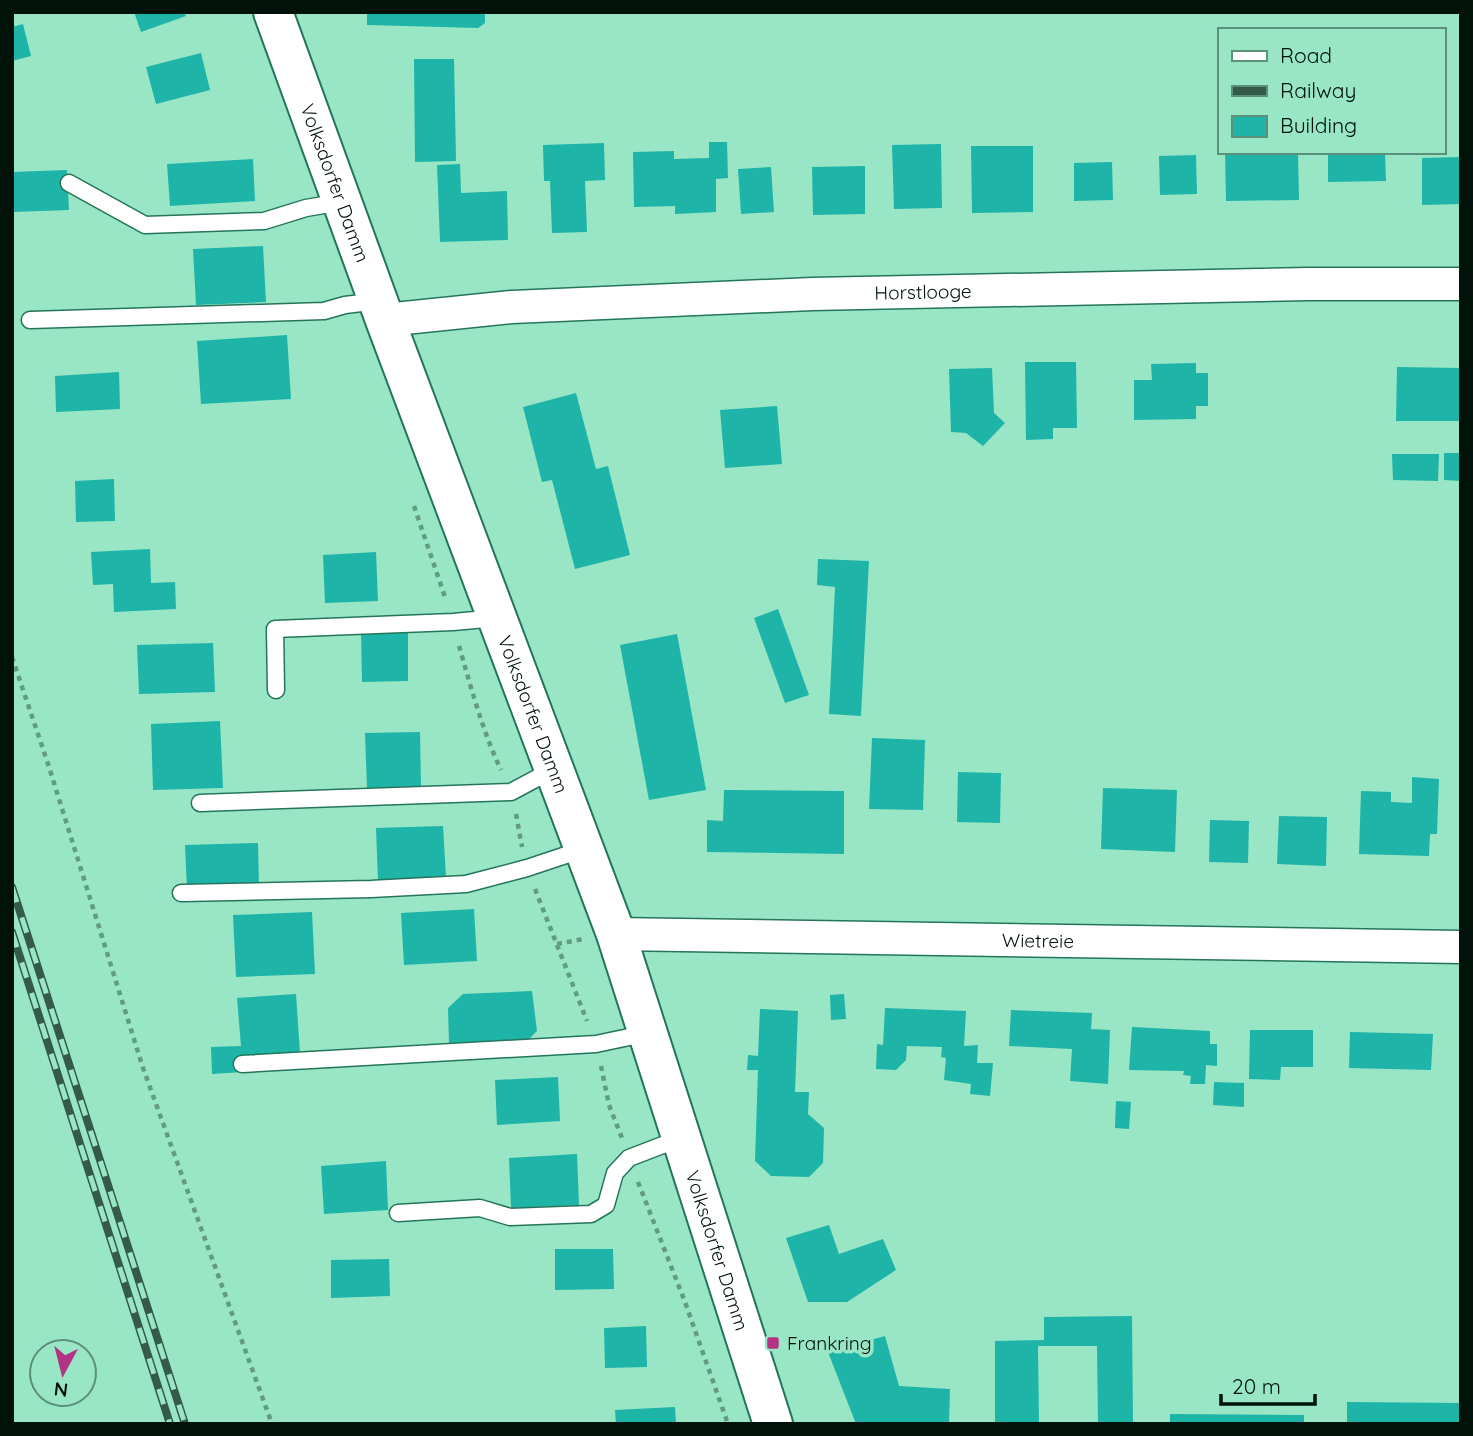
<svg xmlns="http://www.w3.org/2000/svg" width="1473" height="1436" font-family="Quicksand,sans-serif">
<rect width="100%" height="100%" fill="#98e6c6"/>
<path fill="#1eb4a8" d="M 134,12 L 184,12 L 186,16 L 141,32 Z
M 367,12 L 483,12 L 485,15 L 485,23 L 478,28 L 367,25 Z
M 23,24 L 31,56 L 12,61 L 12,27 Z
M 201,53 L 210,90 L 156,104 L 146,67 Z
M 414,59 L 454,59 L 456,161 L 415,162 Z
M 709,142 L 727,142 L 728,178 L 716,179 L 716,212 L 675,214 L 675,206 L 634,207 L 633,152 L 674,151 L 674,159 L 709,158 Z
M 604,143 L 605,180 L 585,181 L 587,232 L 552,233 L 550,181 L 544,181 L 543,145 Z
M 941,144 L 942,208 L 894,209 L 892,145 Z
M 971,146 L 1033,146 L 1033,212 L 972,213 Z
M 1225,152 L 1298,152 L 1299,200 L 1226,201 Z
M 1328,152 L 1385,152 L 1386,181 L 1328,182 Z
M 1196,155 L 1197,194 L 1160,195 L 1159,156 Z
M 1461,157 L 1461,204 L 1422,205 L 1422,158 Z
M 253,159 L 255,201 L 170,206 L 167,164 Z
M 1112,162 L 1113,200 L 1074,201 L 1074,163 Z
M 460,164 L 461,193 L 507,191 L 508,240 L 440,242 L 437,165 Z
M 865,166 L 865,214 L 813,215 L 812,167 Z
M 771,167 L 774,212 L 741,214 L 738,169 Z
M 67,170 L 69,210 L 12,212 L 12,172 Z
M 263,246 L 266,302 L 196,305 L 193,249 Z
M 287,335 L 291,399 L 201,404 L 197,341 Z
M 1025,362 L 1076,362 L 1077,428 L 1053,428 L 1053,439 L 1026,440 Z
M 1196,363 L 1196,373 L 1208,373 L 1208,406 L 1196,406 L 1196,419 L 1134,420 L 1134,380 L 1152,380 L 1151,364 Z
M 1397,367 L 1461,368 L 1461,421 L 1396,421 Z
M 992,368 L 994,413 L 1005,423 L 983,446 L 966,433 L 951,432 L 949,369 Z
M 119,372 L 120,409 L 56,412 L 55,376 Z
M 576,393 L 596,469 L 608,466 L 630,555 L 575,569 L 552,480 L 542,482 L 523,407 Z
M 777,406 L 782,464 L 725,468 L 720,410 Z
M 1444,453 L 1461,453 L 1461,481 L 1444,480 Z
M 1392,454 L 1439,454 L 1438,481 L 1393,480 Z
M 114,479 L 115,521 L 76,522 L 75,481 Z
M 150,549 L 151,583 L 175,582 L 176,609 L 114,612 L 113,584 L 93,585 L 91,552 Z
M 376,552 L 378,601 L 325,603 L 323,555 Z
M 818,559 L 869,561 L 861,716 L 829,714 L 835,587 L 817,585 Z
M 778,609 L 809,695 L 785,703 L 754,618 Z
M 361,631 L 408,631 L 408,681 L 362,682 Z
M 677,634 L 706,790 L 649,800 L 620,645 Z
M 213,643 L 215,692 L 139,694 L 137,645 Z
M 220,721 L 223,788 L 153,790 L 151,724 Z
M 420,732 L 421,786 L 367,788 L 365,733 Z
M 872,738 L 925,740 L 923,810 L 869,809 Z
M 958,772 L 1001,773 L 1000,823 L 957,822 Z
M 1412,777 L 1439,779 L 1437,834 L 1430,834 L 1429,856 L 1359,854 L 1361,791 L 1391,792 L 1391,802 L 1412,803 Z
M 1103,788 L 1177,790 L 1175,852 L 1101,849 Z
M 724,790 L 844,791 L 844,854 L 707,852 L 707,820 L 723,821 Z
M 1279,816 L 1327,817 L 1326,866 L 1277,864 Z
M 1210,820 L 1249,821 L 1248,863 L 1209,862 Z
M 443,826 L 446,877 L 378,881 L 376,828 Z
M 258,843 L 259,887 L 187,889 L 185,845 Z
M 474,909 L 477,961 L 404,965 L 401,913 Z
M 312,912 L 315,974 L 236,977 L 233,915 Z
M 532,991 L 537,1031 L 527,1041 L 449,1043 L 448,1008 L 463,994 Z
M 296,994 L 300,1053 L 242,1057 L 243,1072 L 212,1074 L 211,1047 L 241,1046 L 237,998 Z
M 844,994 L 846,1019 L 831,1020 L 830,995 Z
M 885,1008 L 966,1011 L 964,1046 L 978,1045 L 977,1063 L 993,1063 L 990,1096 L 970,1094 L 971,1084 L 944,1080 L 946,1058 L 941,1057 L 942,1047 L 907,1046 L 906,1060 L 896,1070 L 876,1069 L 877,1044 L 883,1045 Z
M 760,1009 L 798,1011 L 795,1092 L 809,1092 L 808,1114 L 824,1128 L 823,1163 L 809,1177 L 771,1176 L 755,1161 L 758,1070 L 747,1070 L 748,1055 L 758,1056 Z
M 1011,1010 L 1092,1013 L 1091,1029 L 1110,1030 L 1108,1084 L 1070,1081 L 1072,1049 L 1009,1046 Z
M 1132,1027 L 1210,1031 L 1210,1044 L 1217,1044 L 1217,1066 L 1206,1065 L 1205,1084 L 1190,1084 L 1191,1076 L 1183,1075 L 1184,1071 L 1129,1070 Z
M 1250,1030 L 1313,1030 L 1313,1067 L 1281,1067 L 1280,1080 L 1249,1079 Z
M 1350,1032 L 1433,1034 L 1431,1070 L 1349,1068 Z
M 558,1077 L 560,1121 L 497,1125 L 495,1080 Z
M 1214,1082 L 1244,1083 L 1244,1107 L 1213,1105 Z
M 1116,1101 L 1131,1102 L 1129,1129 L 1115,1128 Z
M 577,1154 L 579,1205 L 511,1208 L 509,1158 Z
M 386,1161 L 388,1210 L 324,1214 L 321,1166 Z
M 829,1225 L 839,1254 L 883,1239 L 896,1270 L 847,1302 L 808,1302 L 786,1238 Z
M 555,1249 L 613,1249 L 614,1289 L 555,1290 Z
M 389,1259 L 390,1296 L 331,1298 L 331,1260 Z
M 1132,1316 L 1133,1424 L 1098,1424 L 1097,1346 L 1038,1346 L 1039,1424 L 995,1424 L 995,1341 L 1044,1340 L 1044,1317 Z
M 646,1326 L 647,1367 L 605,1368 L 604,1328 Z
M 885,1336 L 899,1386 L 950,1389 L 949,1424 L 856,1424 L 828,1352 Z
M 1347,1402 L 1461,1403 L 1461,1424 L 1347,1424 Z
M 675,1407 L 676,1424 L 616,1424 L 615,1410 Z
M 1170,1414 L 1304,1415 L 1304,1424 L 1170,1424 Z"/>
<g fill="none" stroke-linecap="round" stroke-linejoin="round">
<defs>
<path id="lane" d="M 69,183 L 145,225 L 264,221 L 306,208 L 342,202
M 30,320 L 324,311 L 345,305 L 378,301
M 276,690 L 275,629 L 453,622 L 497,618
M 200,803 L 511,792 L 554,769
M 181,893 L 371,889 L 466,884 L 527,868 L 584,849
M 242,1064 L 596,1044 L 648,1033
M 398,1213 L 480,1208 L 510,1217 L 591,1214 L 606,1205 L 615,1173 L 629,1158 L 681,1138"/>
<g id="street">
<path id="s1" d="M 385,320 L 512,307 L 812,294 L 1309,284 L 1461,284"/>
<path id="s2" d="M 616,934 L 1461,947"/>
</g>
<g id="secondary">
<path id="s3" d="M 273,12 L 385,320 L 616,934 L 773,1424"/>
</g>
</defs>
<use href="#lane" stroke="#25755a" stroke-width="19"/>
<use href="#street" stroke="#25755a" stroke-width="35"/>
<use href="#secondary" stroke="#25755a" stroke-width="42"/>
<path stroke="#629b83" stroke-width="4.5" stroke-dasharray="5 5" stroke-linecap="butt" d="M 414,506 L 446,600
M 459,646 C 471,687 482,730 501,770
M 12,657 L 49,767 L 143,1068 L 272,1424
M 516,814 L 522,847
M 535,889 L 587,1021
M 557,944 L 583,939
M 601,1066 L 609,1105 L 622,1138
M 638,1182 L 685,1302 L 728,1424"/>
<use href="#lane" stroke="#fff" stroke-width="16"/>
<use href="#street" stroke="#fff" stroke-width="32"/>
<use href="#secondary" stroke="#fff" stroke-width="38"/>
<defs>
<path id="rail" d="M 12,887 L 185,1424
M 12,932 L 170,1424"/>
</defs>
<use href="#rail" stroke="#345b4a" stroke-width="8"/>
<use href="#rail" stroke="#98e6c6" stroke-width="5" stroke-dasharray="16" stroke-linecap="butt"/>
</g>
<rect fill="#b23382" stroke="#98e6c6" stroke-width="2.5" x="766" y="1336" width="14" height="14" rx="3.5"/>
<g text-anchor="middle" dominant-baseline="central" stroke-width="7" stroke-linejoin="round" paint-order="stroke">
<g font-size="19" fill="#00120a" stroke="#98e6c6">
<text stroke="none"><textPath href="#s3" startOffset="182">Volksdorfer Damm</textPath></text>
<text stroke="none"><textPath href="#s1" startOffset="539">Horstlooge</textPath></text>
<text stroke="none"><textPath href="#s3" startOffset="749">Volksdorfer Damm</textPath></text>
<text stroke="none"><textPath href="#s2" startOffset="422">Wietreie</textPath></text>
<text stroke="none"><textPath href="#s3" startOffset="1316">Volksdorfer Damm</textPath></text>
</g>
<g font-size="19" fill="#00120a" stroke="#98e6c6" text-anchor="start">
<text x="787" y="1343">Frankring</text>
</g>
</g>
<rect width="1473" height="1436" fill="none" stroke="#00120a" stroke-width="28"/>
<rect x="1218" y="28" width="228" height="126" fill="#98e6c6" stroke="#5b917b" stroke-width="2"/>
<rect x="1232" y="51" width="35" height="10" fill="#ffffff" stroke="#5b917b" stroke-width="2"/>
<text x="1280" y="63" font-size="21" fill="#00120a">Road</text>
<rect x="1232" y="86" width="35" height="10" fill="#345b4a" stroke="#5b917b" stroke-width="2"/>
<text x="1280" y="98" font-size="21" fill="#00120a">Railway</text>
<rect x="1232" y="116" width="35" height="21" fill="#1eb4a8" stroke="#5b917b" stroke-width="2"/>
<text x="1280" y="133" font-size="21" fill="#00120a">Building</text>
<g transform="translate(63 1373) rotate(187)"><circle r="33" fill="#98e6c6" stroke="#5b917b" stroke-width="2"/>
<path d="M0-5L12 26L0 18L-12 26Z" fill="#b23382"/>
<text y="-10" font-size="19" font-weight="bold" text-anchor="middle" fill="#00120a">N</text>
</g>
<path d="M1221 1394v10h94v-10" fill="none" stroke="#00120a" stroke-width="3.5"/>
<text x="1232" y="1394" font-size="21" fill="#00120a" stroke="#98e6c6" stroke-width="5" paint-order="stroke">20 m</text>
</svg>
